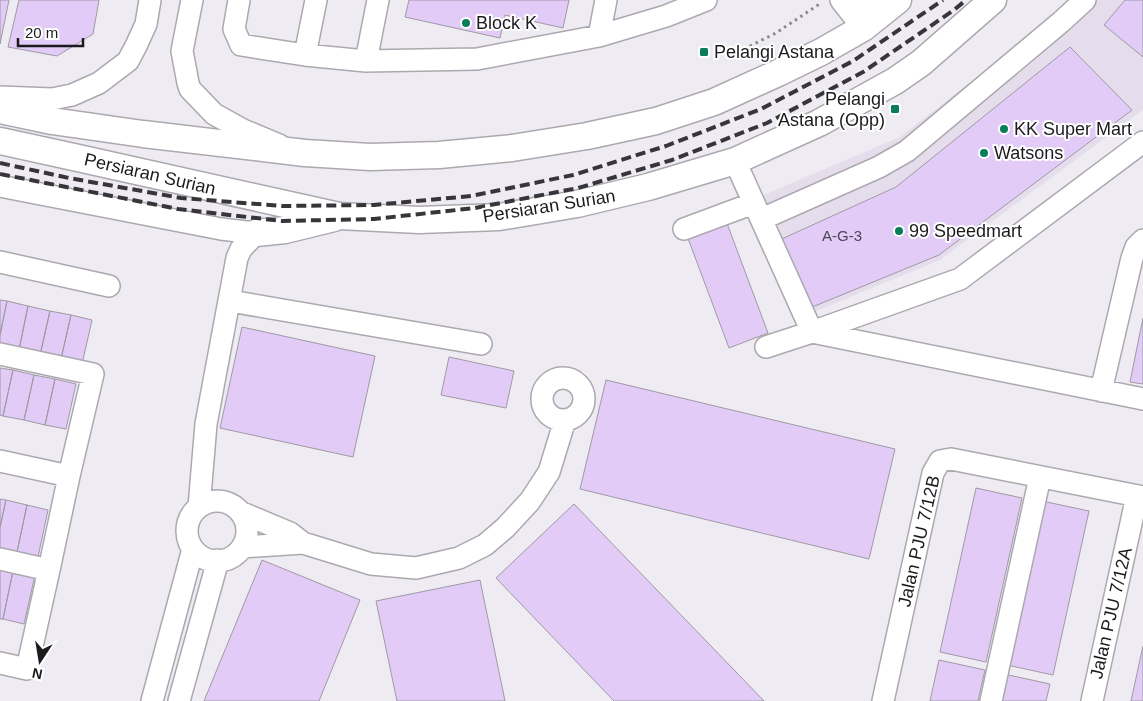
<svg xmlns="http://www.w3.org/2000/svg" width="1143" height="701" font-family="Helvetica,sans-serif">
<rect width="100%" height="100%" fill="#efebf3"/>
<path fill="#e5ddec" d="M 1071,0 L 1143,0 L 1143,110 L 940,260 L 797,319 L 747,202 L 900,137 L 1058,14 Z"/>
<path fill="#e2cbf7" stroke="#9e9aa2" d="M 0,0 L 9,0 L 0,44 Z
M 19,0 L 99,0 L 93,34 L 57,56 L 8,47 Z
M 409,0 L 569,0 L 563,28 L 505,15 L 500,38 L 405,17 Z
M 1125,0 L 1143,0 L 1143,57 L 1104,25 Z
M 1070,47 L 1132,110 L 939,255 L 805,310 L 775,242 L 896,187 Z
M 725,218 L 768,333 L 729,348 L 686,233 Z
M 0,300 L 7,301 L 0,335 Z
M 7,301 L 28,306 L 19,350 L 0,346 L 0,335 Z
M 28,306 L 50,311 L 40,355 L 19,350 Z
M 50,311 L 71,315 L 61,359 L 40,355 Z
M 71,315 L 92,320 L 82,364 L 61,359 Z
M 1143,318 L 1143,384 L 1130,382 Z
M 242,327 L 375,356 L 353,457 L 220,428 Z
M 449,357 L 514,371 L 506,408 L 441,395 Z
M 0,368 L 13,370 L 3,416 L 0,415 Z
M 13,370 L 34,375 L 24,420 L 3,416 Z
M 34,375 L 55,379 L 45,425 L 24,420 Z
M 55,379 L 76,384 L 66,429 L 45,425 Z
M 606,380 L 895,449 L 869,559 L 580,489 Z
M 976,488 L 1022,498 L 986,662 L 940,652 Z
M 0,499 L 6,500 L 0,527 Z
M 6,500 L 27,505 L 17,552 L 0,549 L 0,527 Z
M 1042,501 L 1089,511 L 1053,675 L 1007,665 Z
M 574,504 L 764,701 L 614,701 L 496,578 Z
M 27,505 L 48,510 L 38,557 L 17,552 Z
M 262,560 L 360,600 L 319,701 L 204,701 Z
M 0,568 L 13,571 L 3,619 L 0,619 Z
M 13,571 L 35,575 L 24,624 L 3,619 Z
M 480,580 L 505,701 L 397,701 L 376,601 Z
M 1143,646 L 1143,701 L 1131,701 Z
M 939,660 L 985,670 L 978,701 L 930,701 Z
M 1004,674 L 1050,684 L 1046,701 L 998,701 Z"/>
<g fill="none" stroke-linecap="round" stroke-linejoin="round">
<defs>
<path id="minor" d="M 192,0 L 182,51 L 188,83 L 190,89 L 214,114 L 243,130 L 279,145
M 239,0 L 234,29 L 241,45 L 305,55 L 366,61 L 477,59 L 599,36 L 666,16 L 706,0
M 841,0 L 863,28
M 863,0 L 877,17
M 599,36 L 606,0
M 305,55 L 316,0
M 366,61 L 378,0
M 0,97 L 52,99 L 72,95 L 99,83 L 128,61 L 136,46 L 146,24 L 150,0
M 735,161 L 812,332 L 1143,399
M 0,186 L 221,229 L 256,233
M 762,219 L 879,167 L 907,151 L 1061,22 L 1085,0
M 684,229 L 754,203
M 0,262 L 109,286
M 230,301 L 481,344
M 766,347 L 812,332 L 960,279 L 1143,142
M 0,354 L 93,374 L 69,476 L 49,570
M542 399a21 21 0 1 1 42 0a21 21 0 1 1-42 0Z
M 1101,391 L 1132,258 L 1136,247 L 1143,240
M 0,461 L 69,476
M187 531a30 30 0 1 1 60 0a30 30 0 1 1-60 0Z
M 199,507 L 206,424 L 237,258 L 241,249 L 256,233
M 240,512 L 290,533 L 303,543 L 371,564 L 416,568 L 459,558 L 485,545 L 505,528 L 530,501 L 549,472 L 565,420
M 242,547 L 303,543
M 0,559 L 49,570 L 27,669 L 0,663
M 152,701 L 193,549
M 179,701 L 218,560
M 883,701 L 933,473 L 940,461 L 951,459 L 1143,497
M 991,701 L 1040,477
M 1092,701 L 1137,496"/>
<path id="major" d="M 0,110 L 52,121 L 143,134 L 305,153 L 370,157 L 439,155 L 512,148 L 587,136 L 656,121 L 714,102 L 778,73 L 821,52 L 863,28 L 898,0
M 0,141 L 78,158 L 339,216 L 419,220 L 499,217 L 577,204 L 648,187 L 735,161 L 819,123 L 895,81 L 921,63 L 993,0
M 256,233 L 285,230 L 334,218"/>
</defs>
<use href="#minor" stroke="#aca8af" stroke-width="24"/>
<use href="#major" stroke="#aca8af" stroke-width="29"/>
<path stroke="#8a888d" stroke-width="3" stroke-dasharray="2.5 4" stroke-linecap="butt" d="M 744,49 L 776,33 L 821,3"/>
<use href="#minor" stroke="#fff" stroke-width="21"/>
<use href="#major" stroke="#fff" stroke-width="26"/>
<path stroke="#373539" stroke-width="4" stroke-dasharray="10 5" stroke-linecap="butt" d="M 0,163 L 69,178 L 181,198 L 282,206 L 374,205 L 471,196 L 573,175 L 666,146 L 761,109 L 853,61 L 943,0
M 0,174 L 178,209 L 282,221 L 374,219 L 475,208 L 578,188 L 672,160 L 767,123 L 863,72 L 954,10 L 966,0"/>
</g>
<g fill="#087d59" stroke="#fff" stroke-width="2">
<circle cx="466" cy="23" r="5"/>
<rect x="699" y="47" width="10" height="10" rx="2.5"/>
<rect x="890" y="104" width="10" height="10" rx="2.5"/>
<circle cx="1004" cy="129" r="5"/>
<circle cx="984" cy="153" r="5"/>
<circle cx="899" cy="231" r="5"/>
</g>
<g text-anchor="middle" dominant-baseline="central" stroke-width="4" stroke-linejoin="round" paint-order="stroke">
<g font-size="15" fill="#4d4654">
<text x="842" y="235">A-G-3</text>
</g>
<g font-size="18" fill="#1b1a1d" stroke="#fff" text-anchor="start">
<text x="476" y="23">Block K</text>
<text x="714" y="52">Pelangi Astana</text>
<text x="885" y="99" text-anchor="end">Pelangi<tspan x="885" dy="21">Astana (Opp)</tspan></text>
<text x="1014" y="129">KK Super Mart</text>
<text x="994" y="153">Watsons</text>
<text x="909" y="231">99 Speedmart</text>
</g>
<g font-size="18" fill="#1b1a1d" stroke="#fff">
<text transform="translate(150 174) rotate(13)">Persiaran Surian</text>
<text transform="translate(549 206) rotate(-9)">Persiaran Surian</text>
<text transform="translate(919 541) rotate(-77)">Jalan PJU 7/12B</text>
<text transform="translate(1111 613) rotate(-77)">Jalan PJU 7/12A</text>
</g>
</g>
<g transform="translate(40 661) rotate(192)" stroke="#ffffff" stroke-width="4" paint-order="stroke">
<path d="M0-4L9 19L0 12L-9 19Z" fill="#1b1a1d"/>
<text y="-8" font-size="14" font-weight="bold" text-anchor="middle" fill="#1b1a1d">N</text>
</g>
<path d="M18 38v8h65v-8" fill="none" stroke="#1b1a1d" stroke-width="2.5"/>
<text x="25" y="38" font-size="15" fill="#1b1a1d" stroke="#ffffff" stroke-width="4" paint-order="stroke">20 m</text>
</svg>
